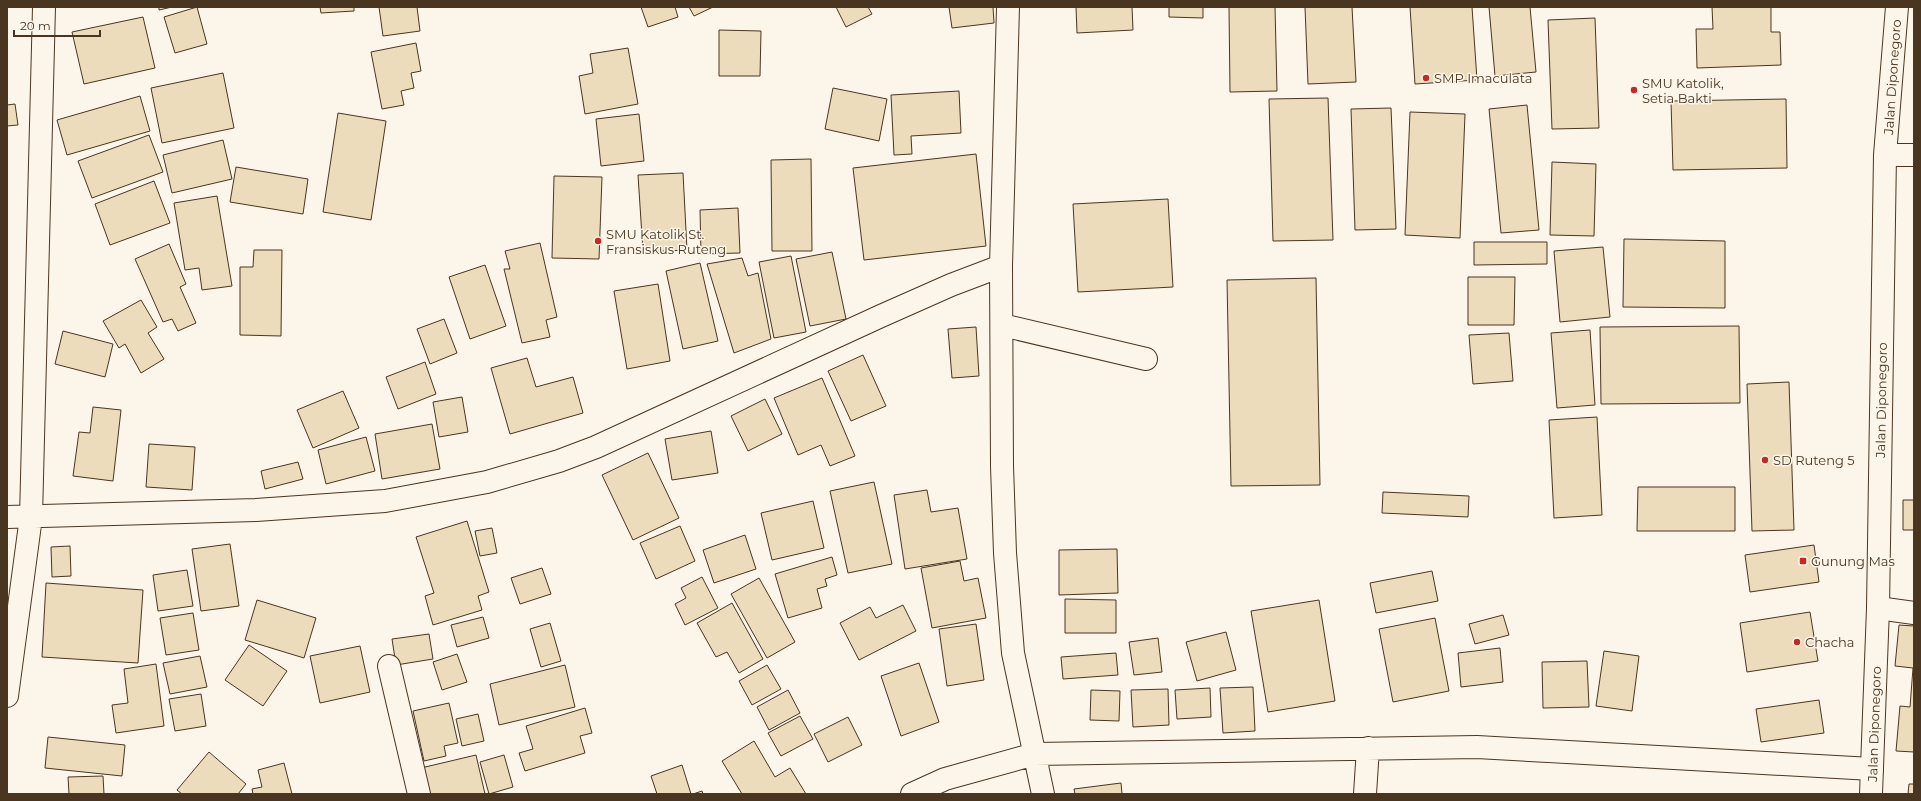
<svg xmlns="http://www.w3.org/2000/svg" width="1921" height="801" font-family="Montserrat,sans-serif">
<rect width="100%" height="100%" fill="#fbf6e9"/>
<path fill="#ecdcbc" stroke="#4a3520" d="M 159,7 L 172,7 L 159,10 Z
M 197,7 L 207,44 L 175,53 L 164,17 Z
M 320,7 L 354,7 L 354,11 L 321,13 Z
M 379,7 L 417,7 L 420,31 L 383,36 Z
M 641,7 L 675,7 L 678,17 L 648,27 Z
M 689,7 L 713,7 L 694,16 Z
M 836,7 L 868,7 L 872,14 L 846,27 Z
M 949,7 L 993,7 L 994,23 L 952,28 Z
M 1076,7 L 1132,7 L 1133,30 L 1077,33 Z
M 1169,7 L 1203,7 L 1203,18 L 1169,17 Z
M 1229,7 L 1275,7 L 1277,91 L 1230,92 Z
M 1305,7 L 1352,7 L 1356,82 L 1308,84 Z
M 1410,7 L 1472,7 L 1477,80 L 1415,84 Z
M 1489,7 L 1530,7 L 1536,72 L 1495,76 Z
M 1712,7 L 1771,7 L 1771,32 L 1780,32 L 1781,65 L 1697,68 L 1696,29 L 1713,29 Z
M 143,17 L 155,68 L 84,84 L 72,32 Z
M 1595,18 L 1599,128 L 1552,129 L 1548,20 Z
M 719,30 L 761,31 L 760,76 L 719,76 Z
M 416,43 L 421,71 L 411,73 L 414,88 L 401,91 L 404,105 L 382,109 L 371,52 Z
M 628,48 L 638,104 L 585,114 L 579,76 L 593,73 L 590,54 Z
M 223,73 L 234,128 L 162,143 L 151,88 Z
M 833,88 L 887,99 L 879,141 L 825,129 Z
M 959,91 L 961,133 L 911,136 L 912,154 L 894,155 L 891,95 Z
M 140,96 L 150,131 L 67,155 L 57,120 Z
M 1328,98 L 1333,240 L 1273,241 L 1269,99 Z
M 1786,99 L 1787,168 L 1673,170 L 1671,101 Z
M 15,104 L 18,125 L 7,126 L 7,105 Z
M 1527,105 L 1539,230 L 1501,233 L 1489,109 Z
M 1391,108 L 1396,229 L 1355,230 L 1351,109 Z
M 1410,112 L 1465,114 L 1460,238 L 1405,235 Z
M 338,113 L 386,121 L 371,220 L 323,212 Z
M 639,114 L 644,161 L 601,166 L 596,119 Z
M 149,135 L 163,172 L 92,198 L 78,161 Z
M 223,140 L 232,179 L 172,193 L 163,155 Z
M 976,154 L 986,246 L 864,260 L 853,168 Z
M 811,159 L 812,251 L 772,251 L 771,160 Z
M 1552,162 L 1596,164 L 1594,236 L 1550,235 Z
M 236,167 L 308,179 L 303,214 L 230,202 Z
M 683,173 L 687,250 L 643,252 L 638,175 Z
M 554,176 L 602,177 L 599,259 L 552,258 Z
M 154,181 L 170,223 L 110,245 L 95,204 Z
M 217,196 L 232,286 L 202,290 L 199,268 L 185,270 L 174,203 Z
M 1168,199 L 1173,287 L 1078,292 L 1073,204 Z
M 738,208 L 740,253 L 701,254 L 700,210 Z
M 1624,239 L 1725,241 L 1725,308 L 1623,307 Z
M 1474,242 L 1547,242 L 1547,264 L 1474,265 Z
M 540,243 L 557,317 L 546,320 L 550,337 L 522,343 L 504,269 L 510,269 L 505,251 Z
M 169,244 L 186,284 L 180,287 L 196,323 L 178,331 L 172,319 L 163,322 L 135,259 Z
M 1603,247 L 1610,317 L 1560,322 L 1554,251 Z
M 254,250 L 282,250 L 281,336 L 240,335 L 240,267 L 253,267 Z
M 832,252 L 846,319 L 810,326 L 796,259 Z
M 791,256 L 806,332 L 774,338 L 759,262 Z
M 742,258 L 748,276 L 758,273 L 771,339 L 734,353 L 707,264 Z
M 700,263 L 718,341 L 683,349 L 666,271 Z
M 485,265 L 506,326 L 470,339 L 449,277 Z
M 1468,277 L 1515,277 L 1514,325 L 1468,325 Z
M 1316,278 L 1320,485 L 1231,486 L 1227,280 Z
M 658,284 L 670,361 L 627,369 L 614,291 Z
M 141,300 L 157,327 L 148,333 L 164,359 L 141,373 L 125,344 L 119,348 L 103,321 Z
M 444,319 L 457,353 L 430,364 L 417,329 Z
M 1739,326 L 1740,403 L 1601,404 L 1600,327 Z
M 976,327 L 979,376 L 952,378 L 948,329 Z
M 1590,330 L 1595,405 L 1557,408 L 1551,333 Z
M 63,331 L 113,344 L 105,377 L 55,364 Z
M 1509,333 L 1513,381 L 1473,384 L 1469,335 Z
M 863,355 L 886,406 L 851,421 L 828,371 Z
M 527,358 L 536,387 L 573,377 L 583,413 L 510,434 L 491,368 Z
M 425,362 L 436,394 L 398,409 L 386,377 Z
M 822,378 L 855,456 L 830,466 L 821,445 L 798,455 L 774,398 Z
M 1789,382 L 1794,530 L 1752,531 L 1747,384 Z
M 343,391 L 359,428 L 313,448 L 297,410 Z
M 462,397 L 468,432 L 439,437 L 433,402 Z
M 765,399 L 782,434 L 748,451 L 731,416 Z
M 93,407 L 121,410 L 113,481 L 73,476 L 79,432 L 90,433 Z
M 1597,417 L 1602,515 L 1554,518 L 1549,420 Z
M 432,424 L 440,469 L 382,479 L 375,434 Z
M 711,431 L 718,473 L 672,480 L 665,439 Z
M 366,437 L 375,471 L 326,484 L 318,450 Z
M 149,444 L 195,447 L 192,490 L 146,487 Z
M 648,453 L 679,518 L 633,540 L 602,475 Z
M 298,462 L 303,479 L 265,489 L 261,471 Z
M 874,482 L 892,564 L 848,573 L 830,491 Z
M 1638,487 L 1735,487 L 1735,531 L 1637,531 Z
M 927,490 L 931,512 L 958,508 L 967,559 L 905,569 L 894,495 Z
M 1383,492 L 1469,496 L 1468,517 L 1382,513 Z
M 1903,500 L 1914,500 L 1914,530 L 1903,530 Z
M 813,501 L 824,548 L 772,560 L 761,513 Z
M 467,521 L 489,592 L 478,596 L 482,610 L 433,625 L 425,596 L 434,593 L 416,537 Z
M 680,526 L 695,561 L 656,579 L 640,543 Z
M 492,528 L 497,553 L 480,556 L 475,531 Z
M 745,535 L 756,569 L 714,583 L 703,550 Z
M 230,544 L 239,606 L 201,611 L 192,549 Z
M 1814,545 L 1819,582 L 1750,592 L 1745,555 Z
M 70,546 L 71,576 L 52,577 L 51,547 Z
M 1117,549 L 1118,593 L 1059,595 L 1059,550 Z
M 832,557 L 837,575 L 825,579 L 827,586 L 817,589 L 822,608 L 788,618 L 775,574 Z
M 960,561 L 964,581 L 978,578 L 986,618 L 932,628 L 921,568 Z
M 542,568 L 551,594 L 520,604 L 511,578 Z
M 187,570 L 193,606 L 158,611 L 153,575 Z
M 1432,571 L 1438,601 L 1376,613 L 1370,583 Z
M 702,577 L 718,608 L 685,625 L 675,604 L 686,598 L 681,588 Z
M 759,578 L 795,642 L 767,658 L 731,594 Z
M 46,583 L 143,590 L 138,663 L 42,657 Z
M 1065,599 L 1116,600 L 1116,633 L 1065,633 Z
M 257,600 L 316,618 L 304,658 L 245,640 Z
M 1319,600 L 1335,701 L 1268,712 L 1251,611 Z
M 732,603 L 763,659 L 739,673 L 727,652 L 716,657 L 697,623 Z
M 903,605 L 916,631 L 859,660 L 840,623 L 870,607 L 876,618 Z
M 1810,612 L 1818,661 L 1747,672 L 1740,623 Z
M 193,613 L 199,650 L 166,655 L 160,618 Z
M 1503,615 L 1509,635 L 1475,644 L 1469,624 Z
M 483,617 L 489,638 L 457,647 L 451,625 Z
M 1435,618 L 1449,691 L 1393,702 L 1379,629 Z
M 550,623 L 561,661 L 541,667 L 530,629 Z
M 976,624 L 984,680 L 947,686 L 939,629 Z
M 1899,625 L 1914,626 L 1914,752 L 1896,751 L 1900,706 L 1910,707 L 1913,668 L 1895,666 Z
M 1226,632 L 1236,670 L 1197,681 L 1186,642 Z
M 429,634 L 433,659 L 396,665 L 392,639 Z
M 1158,638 L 1162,672 L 1134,675 L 1129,642 Z
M 249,645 L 287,671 L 263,706 L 225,680 Z
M 360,646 L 370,692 L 320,703 L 310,656 Z
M 1500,648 L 1503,682 L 1461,687 L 1458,653 Z
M 1604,651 L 1639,656 L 1632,711 L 1596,706 Z
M 1116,653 L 1118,675 L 1063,679 L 1061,657 Z
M 457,654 L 467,682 L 442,690 L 433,662 Z
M 200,656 L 207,687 L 170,694 L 163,663 Z
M 1587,661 L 1589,707 L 1543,708 L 1542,662 Z
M 919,663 L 939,722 L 901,736 L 881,676 Z
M 156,664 L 164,726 L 116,733 L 112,705 L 128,703 L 124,669 Z
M 565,665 L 575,707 L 499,725 L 490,684 Z
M 767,665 L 781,689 L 752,705 L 739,681 Z
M 1253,687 L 1255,731 L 1223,733 L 1220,688 Z
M 1210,688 L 1211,717 L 1177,719 L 1175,690 Z
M 1168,689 L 1169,725 L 1133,727 L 1131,690 Z
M 788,690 L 800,713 L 769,730 L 757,707 Z
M 1091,690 L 1120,691 L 1119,721 L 1090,720 Z
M 201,694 L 206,726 L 175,731 L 169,699 Z
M 1819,700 L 1824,733 L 1761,742 L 1756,709 Z
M 449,703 L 458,743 L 444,746 L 446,756 L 424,761 L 413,711 Z
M 585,708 L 592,733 L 580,736 L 585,753 L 525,771 L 519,753 L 533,749 L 526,726 Z
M 478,714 L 484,741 L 462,746 L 456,719 Z
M 800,716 L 813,739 L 781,756 L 768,733 Z
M 848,717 L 862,745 L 828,762 L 814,734 Z
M 48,737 L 125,745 L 122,776 L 45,768 Z
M 754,741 L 775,777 L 790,768 L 806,794 L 742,794 L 722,761 Z
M 209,752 L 246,784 L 238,794 L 182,794 L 177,790 Z
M 476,755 L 485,794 L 428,794 L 421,768 Z
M 504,755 L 513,787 L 489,794 L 480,762 Z
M 284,763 L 292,794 L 253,794 L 252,789 L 262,787 L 258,770 Z
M 682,765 L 691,794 L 657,794 L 651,776 Z
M 103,776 L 104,794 L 69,794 L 68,777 Z
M 1121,783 L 1122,794 L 1075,794 L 1074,789 Z
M 1909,784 L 1914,784 L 1914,794 L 1908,794 Z
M 702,791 L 703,794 L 693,794 Z"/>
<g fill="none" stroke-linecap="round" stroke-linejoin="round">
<defs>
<path id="street" d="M 1008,7 L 1001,266 L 1002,466 L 1005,553 L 1013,653 L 1043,794
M 1002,325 L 1146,359
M 7,517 L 256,510 L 385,501 L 487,482 L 559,461 L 596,447 L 881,316 L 951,285 L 1001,266
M 1878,608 L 1914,613
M 389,666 L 419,794
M 7,696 L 31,517 L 44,7
M 912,794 L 945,779 L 1035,754 L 1477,747 L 1872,769
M 1365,794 L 1368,748"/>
<path id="secondary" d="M 1885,155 L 1914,155
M 1871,794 L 1878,608 L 1885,155 L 1897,7"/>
</defs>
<use href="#street" stroke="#4a3520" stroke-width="24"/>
<use href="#secondary" stroke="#4a3520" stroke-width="24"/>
<use href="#street" stroke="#fbf6e9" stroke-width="22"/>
<use href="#secondary" stroke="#fbf6e9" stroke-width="22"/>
</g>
<g fill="#c62828" stroke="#fbf6e9" stroke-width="1.5">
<circle cx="1426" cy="78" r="4"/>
<circle cx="1634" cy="90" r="4"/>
<circle cx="598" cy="241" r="4"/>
<circle cx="1765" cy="460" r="4"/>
<rect x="1799" y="557" width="8" height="8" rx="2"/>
<circle cx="1797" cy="642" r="4"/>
</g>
<g text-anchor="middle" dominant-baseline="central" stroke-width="3" stroke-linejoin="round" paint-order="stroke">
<g font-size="13" fill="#4a3520" stroke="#fbf6e9">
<text transform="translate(1892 77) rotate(-86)">Jalan Diponegoro</text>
<text transform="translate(1881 400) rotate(-89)">Jalan Diponegoro</text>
<text transform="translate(1874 724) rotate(-88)">Jalan Diponegoro</text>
</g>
<g font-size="13" fill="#4a3520" stroke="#fbf6e9" text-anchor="start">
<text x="1434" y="78">SMP Imaculata</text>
<text x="1642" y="83">SMU Katolik,<tspan x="1642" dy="15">Setia Bakti</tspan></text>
<text x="606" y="234">SMU Katolik St.<tspan x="606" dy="15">Fransiskus Ruteng</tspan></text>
<text x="1773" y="460">SD Ruteng 5</text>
<text x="1811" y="561">Gunung Mas</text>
<text x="1805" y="642">Chacha</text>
</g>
</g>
<rect width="1921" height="801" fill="none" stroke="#4a3520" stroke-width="16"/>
<path d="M14 30v6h86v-6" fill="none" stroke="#4a3520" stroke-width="2"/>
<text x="20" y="30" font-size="12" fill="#4a3520" stroke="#fbf6e9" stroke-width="3" paint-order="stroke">20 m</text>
</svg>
